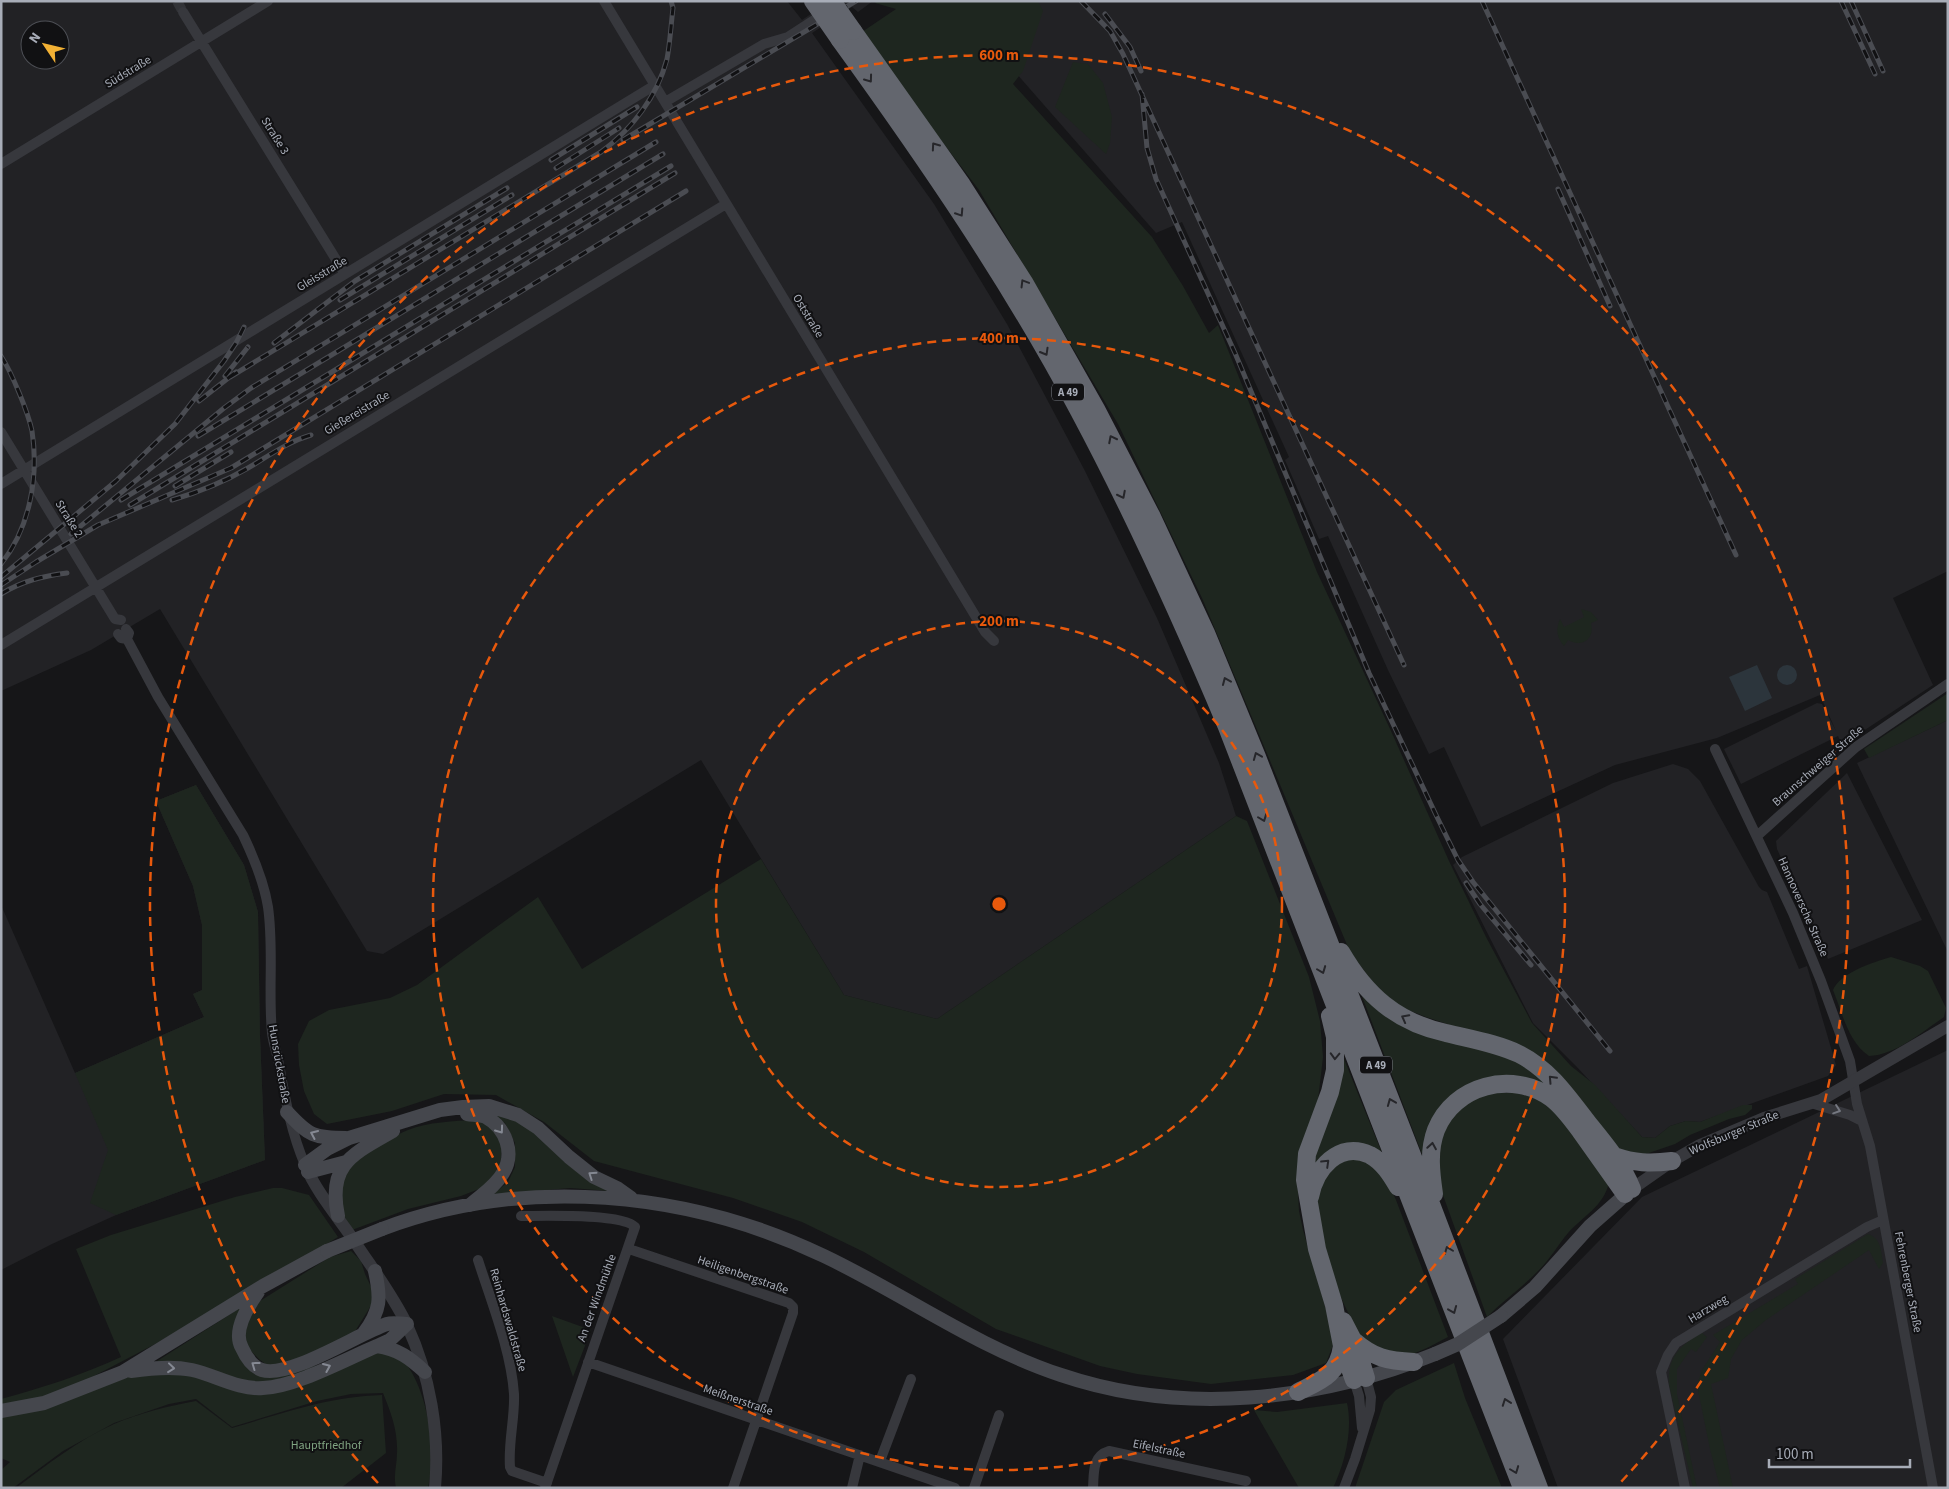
<svg xmlns="http://www.w3.org/2000/svg" width="1949" height="1489" font-family="'Source Sans 3',sans-serif">
<rect width="100%" height="100%" fill="#161618"/>
<path fill="#222225" fill-rule="evenodd" d="M 1,1 L 787,1 L 802,20 L 830,1 L 873,1 L 858,12 L 852,7 L 812,33 L 934,204 L 1007,324 L 1085,471 L 1157,618 L 1219,763 L 1236,816 L 937,1019 L 844,995 L 701,760 L 383,954 L 367,951 L 160,609 L 91,650 L 1,691 ZM 30,30 L 60,30 L 60,60 L 30,60 Z
M 953,1 L 1948,1 L 1948,571 L 1893,598 L 1933,685 L 1842,745 L 1838,736 L 1741,784 L 1724,749 L 1817,703 L 1822,704 L 1836,731 L 1820,695 L 1717,738 L 1615,765 L 1481,827 L 1444,747 L 1429,754 L 1388,670 L 1328,536 L 1319,539 L 1285,460 L 1289,457 L 1182,222 L 1156,233 Z
M 1948,720 L 1948,952 L 1857,763 Z
M 1673,764 L 1688,769 L 1700,781 L 1759,887 L 1762,890 L 1767,892 L 1799,969 L 1807,966 L 1836,1065 L 1828,1076 L 1700,1122 L 1686,1121 L 1670,1126 L 1655,1138 L 1642,1137 L 1576,1066 L 1533,1023 L 1453,865 L 1462,857 L 1613,783 Z
M 1847,773 L 1922,920 L 1828,959 L 1777,849 L 1776,841 Z
M 196,785 L 244,865 L 258,912 L 260,1035 L 265,1160 L 116,1215 L 52,1244 L 1,1270 L 1,905 L 75,1073 L 204,1017 L 193,994 L 202,990 L 202,925 L 193,886 L 156,801 Z
M 1948,1050 L 1948,1488 L 1558,1488 L 1503,1339 L 1642,1197 Z"/>
<path fill="#1e261f" d="M 877,1 L 1038,1 L 1043,11 L 1023,71 L 1013,84 L 1152,237 L 1183,286 L 1209,333 L 1218,325 L 1317,572 L 1391,731 L 1449,861 L 1486,937 L 1532,1023 L 1571,1066 L 1595,1085 L 1642,1137 L 1655,1138 L 1670,1126 L 1686,1121 L 1700,1122 L 1743,1105 L 1752,1105 L 1752,1109 L 1745,1115 L 1729,1119 L 1690,1135 L 1675,1144 L 1646,1154 L 1626,1154 L 1613,1145 L 1603,1131 L 1496,1040 L 1426,1017 L 1388,1002 L 1350,952 L 1202,598 L 1118,424 L 979,190 L 918,110 L 862,32 L 896,9 L 875,3 Z
M 1073,62 L 1088,64 L 1103,83 L 1112,117 L 1110,143 L 1106,154 L 1055,107 Z
M 1581,609 L 1591,612 L 1598,620 L 1591,623 C 1595,639 1582,648 1568,640 L 1564,646 C 1556,637 1556,629 1560,619 L 1564,627 L 1584,617 Z
M 1948,693 L 1948,720 L 1869,758 L 1864,749 Z
M 196,785 L 244,865 L 258,912 L 260,1035 L 265,1160 L 116,1215 L 90,1203 L 108,1150 L 75,1073 L 204,1017 L 193,994 L 202,990 L 202,925 L 193,886 L 156,801 Z
M 1236,816 L 1247,821 L 1309,977 L 1320,1021 L 1323,1057 L 1318,1100 L 1297,1174 L 1299,1211 L 1303,1230 L 1335,1340 L 1326,1363 L 1293,1375 L 1211,1384 L 1137,1374 L 1100,1366 L 996,1329 L 864,1252 L 802,1222 L 733,1198 L 594,1161 L 544,1122 L 496,1095 L 444,1094 L 392,1111 L 327,1124 L 314,1114 L 304,1091 L 299,1065 L 298,1044 L 309,1021 L 329,1010 L 390,998 L 417,985 L 538,897 L 582,969 L 761,859 L 844,995 L 937,1019 Z
M 1891,957 L 1920,966 L 1928,971 L 1946,1008 L 1944,1017 C 1922,1032 1896,1055 1869,1056 C 1848,1042 1842,1012 1833,990 C 1840,973 1873,962 1891,957 Z
M 1360,991 L 1530,1065 L 1571,1109 L 1541,1087 L 1461,1094 L 1425,1162 Z
M 1342,1054 L 1384,1158 L 1374,1152 L 1309,1168 Z
M 1494,1093 L 1527,1093 L 1558,1110 L 1609,1183 C 1603,1207 1583,1216 1568,1233 C 1558,1245 1550,1259 1539,1270 C 1523,1287 1504,1300 1487,1317 L 1435,1173 L 1441,1137 L 1448,1122 L 1464,1104 L 1478,1097 Z
M 486,1112 L 517,1119 L 610,1191 L 570,1188 L 492,1195 L 508,1182 L 515,1167 L 515,1143 L 505,1123 Z
M 476,1120 L 494,1127 L 503,1145 L 499,1171 L 484,1187 L 461,1196 L 408,1209 L 352,1230 C 349,1226 343,1220 341,1215 C 337,1203 343,1173 352,1164 C 363,1153 393,1136 408,1130 C 428,1122 454,1121 476,1120 Z
M 1342,1158 L 1360,1158 L 1385,1176 L 1396,1200 L 1448,1337 C 1430,1346 1408,1361 1387,1355 C 1381,1353 1369,1346 1364,1342 C 1359,1337 1356,1328 1353,1322 C 1335,1289 1311,1225 1319,1187 C 1322,1173 1332,1167 1342,1158 Z
M 273,1188 L 282,1188 L 309,1195 L 338,1237 L 203,1319 L 94,1376 L 151,1365 L 243,1306 L 249,1366 L 299,1369 L 376,1353 C 385,1353 394,1352 402,1358 C 405,1360 407,1365 409,1368 C 429,1399 436,1451 428,1488 L 396,1488 C 393,1476 397,1465 397,1453 C 398,1431 391,1413 383,1393 L 351,1394 L 317,1401 L 232,1427 L 196,1399 L 169,1404 L 114,1423 L 63,1451 L 13,1488 L 1,1488 L 1,1470 L 10,1462 L 1,1458 L 1,1399 C 42,1388 82,1375 121,1357 L 76,1249 L 111,1235 L 235,1197 Z
M 1868,1234 C 1881,1238 1881,1251 1883,1263 L 1879,1269 L 1869,1250 L 1766,1320 L 1742,1340 L 1731,1359 L 1728,1378 L 1711,1384 L 1733,1488 L 1720,1488 L 1710,1449 L 1697,1385 L 1702,1370 L 1720,1342 L 1713,1335 L 1798,1284 L 1795,1279 Z
M 351,1251 L 361,1261 L 365,1274 L 373,1291 L 372,1304 L 354,1333 L 287,1366 L 270,1367 L 260,1360 L 245,1345 L 243,1334 L 252,1306 L 330,1257 Z
M 552,1316 L 591,1330 L 573,1377 Z
M 1702,1333 L 1707,1337 L 1696,1352 L 1691,1349 L 1677,1369 L 1677,1394 L 1697,1488 L 1693,1488 L 1669,1385 C 1667,1359 1679,1345 1702,1333 Z
M 1454,1363 L 1465,1398 L 1502,1488 L 1355,1488 L 1384,1402 L 1396,1390 Z
M 382,1395 L 386,1453 L 341,1488 L 16,1488 C 47,1465 78,1440 114,1424 C 140,1413 168,1406 196,1401 L 232,1428 C 284,1413 327,1397 382,1395 Z
M 1347,1403 C 1353,1430 1345,1463 1333,1488 L 1299,1488 L 1254,1410 L 1277,1412 Z"/>
<path fill="#2c353c" d="M 1757,665 L 1772,698 L 1745,711 L 1729,677 Z
M1777 675a10 10 0 1 1 20 0a10 10 0 1 1-20 0Z"/>
<g fill="none" stroke-linecap="round" stroke-linejoin="round">
<path stroke="#333438" stroke-width="10" stroke-dasharray="10 5" stroke-linecap="butt" d="M 177,1 L 183,12"/>
<path stroke="#37383d" stroke-width="10" d="M 604,1 L 985,632 L 994,641
M 183,12 L 345,274
M 665,102 L 764,44 L 788,37 L 825,13
M 1,164 L 268,1
M 1,432 L 115,619 L 121,620
M 1,484 L 655,85
M 126,629 L 129,633 L 127,639
M 118,634 L 121,638 L 127,639
M 127,639 L 158,697 L 243,835 C 254,858 264,882 268,907 C 274,949 268,991 272,1033 C 273,1042 276,1050 278,1059 C 285,1097 290,1129 305,1165
M 1,645 L 726,204
M 1715,749 L 1793,913 L 1821,981 L 1850,1061 L 1857,1104 L 1870,1146 L 1933,1488
M 1757,836 L 1856,747 L 1948,684
M 1811,1103 L 1850,1115 L 1862,1121
M 521,1216 C 543,1216 622,1213 635,1227 L 545,1488
M 629,1249 L 789,1303 L 793,1307 L 793,1313 L 733,1488
M 478,1260 C 491,1301 511,1350 514,1394 C 515,1418 508,1443 510,1467 L 512,1471 L 547,1483
M 588,1362 L 955,1488
M 1354,1380 L 1359,1396 L 1362,1428
M 880,1461 L 911,1379
M 852,1488 L 860,1455
M 974,1488 L 999,1415
M 1093,1488 C 1094,1473 1092,1456 1109,1451 L 1246,1481
M 1344,1488 L 1355,1459 L 1370,1410 L 1371,1397 L 1366,1378
M 1685,1488 L 1661,1372 L 1668,1355 L 1676,1343 L 1867,1227 L 1883,1220"/>
<path stroke="#37383d" stroke-width="12" d="M 305,1165 C 317,1193 338,1217 355,1242 C 372,1268 394,1297 407,1325 C 430,1375 440,1433 435,1488
M 1632,1189 L 1672,1161 L 1700,1145 L 1764,1118 L 1821,1100 L 1948,1026"/>
<path stroke="#45474d" stroke-width="14" d="M 287,1112 C 309,1136 314,1138 346,1138
M 467,1114 C 473,1115 481,1115 486,1117 C 506,1128 515,1153 503,1173 C 495,1187 481,1195 470,1205
M 305,1165 L 327,1149 L 349,1138 L 440,1110 L 463,1107 L 489,1106 L 518,1115 L 538,1128 L 569,1157 L 594,1177 L 617,1188 L 631,1198
M 308,1172 L 346,1162
M 338,1216 C 327,1164 353,1154 393,1131
M 382,1229 C 525,1175 688,1191 824,1256 C 904,1294 976,1347 1061,1375 C 1182,1416 1318,1401 1435,1354
M 258,1292 C 248,1306 232,1331 242,1348 C 246,1357 253,1367 262,1370 C 289,1379 359,1333 387,1324 C 393,1322 400,1324 407,1324
M 1501,1316 L 1535,1287 L 1590,1226 L 1632,1189
M 364,1333 C 381,1310 381,1298 375,1271
M 377,1346 L 390,1340 L 407,1324
M 131,1371 C 152,1368 172,1366 192,1370 C 215,1375 238,1390 263,1388 C 295,1387 346,1359 377,1346 C 398,1349 410,1358 425,1372
M 1,1411 L 44,1403 L 123,1372 L 263,1286 L 327,1251"/>
<path stroke="#63666e" stroke-width="18" d="M 853,31 L 962,185 L 1024,282 L 1096,409 L 1152,517 L 1206,633 L 1257,757 L 1428,1196 L 1539,1488
M 840,40 C 926,159 1010,281 1079,411 C 1134,514 1182,620 1227,727 L 1522,1488
M 1341,952 C 1366,995 1396,1022 1446,1033 C 1470,1039 1496,1043 1519,1054 C 1549,1069 1568,1097 1588,1123 C 1605,1144 1622,1164 1632,1189
M 1330,1016 L 1335,1037 L 1335,1070 L 1330,1092 L 1307,1154 L 1305,1180 L 1317,1249 L 1334,1305 L 1342,1346 L 1354,1380
M 1614,1156 C 1635,1163 1649,1164 1672,1161
M 1434,1194 C 1431,1173 1428,1151 1436,1130 C 1454,1085 1512,1070 1551,1098 C 1563,1107 1572,1120 1581,1132 C 1596,1153 1611,1174 1625,1194
M 1310,1197 C 1315,1169 1339,1140 1370,1155 C 1383,1162 1391,1175 1398,1187
M 1343,1321 L 1357,1348 L 1366,1378
M 1353,1340 C 1374,1358 1387,1361 1414,1362
M 1298,1392 C 1322,1380 1338,1375 1342,1346"/>
<defs>
<path id="rail" d="M 1081,1 L 1110,31 L 1123,54 L 1404,665
M 1482,1 L 1736,555
M 1841,1 L 1875,74
M 1851,1 L 1883,71
M 1105,14 L 1130,47 L 1141,71
M 1142,94 L 1147,148 L 1156,179 L 1235,353 L 1369,673 L 1437,817 L 1458,860 L 1473,882 L 1610,1051
M 623,140 L 856,1
M 551,160 L 637,107
M 556,168 L 619,128
M 1558,189 L 1610,306
M 340,300 L 512,195
M 274,343 L 355,281 L 507,188
M 1,356 C 12,373 28,412 32,431 C 39,476 30,528 1,564
M 225,376 L 248,347
M 230,377 L 601,152 C 632,129 657,97 667,59 C 670,43 671,25 673,8 L 671,1
M 199,401 L 236,372
M 198,436 L 663,154
M 175,486 L 231,452
M 121,500 L 671,166
M 172,500 C 199,492 224,482 248,468 C 269,456 287,442 311,435
M 130,505 L 675,173
M 71,534 L 224,408 L 251,388 L 656,142
M 1,577 L 116,481 L 175,424 L 224,361 L 236,343 L 244,327
M 1,585 L 36,562 L 98,525 L 231,468 L 686,191
M 1,594 C 22,581 43,576 67,573
M 1466,883 L 1480,904 L 1531,965"/>
</defs>
<use href="#rail" stroke="#4a4c52" stroke-width="5"/>
<use href="#rail" stroke="#111113" stroke-width="3" stroke-dasharray="9" stroke-linecap="butt"/>
<path stroke="#45474d" stroke-width="14" d="M 327,1251 L 382,1229
M 1435,1354 L 1458,1344 L 1501,1316"/>
<path stroke="#63666e" stroke-width="18" d="M 813,1 L 840,40
M 832,1 L 853,31"/>
</g>
<defs><path id="oneway-chevron" d="M-2-3.5L2.5 0L-2 3.5" fill="none" stroke-width="1.6" stroke-linecap="round" stroke-linejoin="round" transform="scale(1.25)"/></defs>
<g stroke="#26262a">
<use href="#oneway-chevron" transform="translate(869 79) rotate(54)"/>
<use href="#oneway-chevron" transform="translate(935 146) rotate(-125)"/>
<use href="#oneway-chevron" transform="translate(960 213) rotate(57)"/>
<use href="#oneway-chevron" transform="translate(1024 283) rotate(-121)"/>
<use href="#oneway-chevron" transform="translate(1045 352) rotate(60)"/>
<use href="#oneway-chevron" transform="translate(1112 439) rotate(-117)"/>
<use href="#oneway-chevron" transform="translate(1122 495) rotate(63)"/>
<use href="#oneway-chevron" transform="translate(1226 681) rotate(-113)"/>
<use href="#oneway-chevron" transform="translate(1257 756) rotate(-112)"/>
<use href="#oneway-chevron" transform="translate(1263 818) rotate(69)"/>
<use href="#oneway-chevron" transform="translate(1322 970) rotate(69)"/>
<use href="#oneway-chevron" transform="translate(1405 1018) rotate(-152)"/>
<use href="#oneway-chevron" transform="translate(1335 1056) rotate(92)"/>
<use href="#oneway-chevron" transform="translate(1552 1079) rotate(-133)"/>
<use href="#oneway-chevron" transform="translate(1391 1102) rotate(-112)"/>
<use href="#oneway-chevron" transform="translate(1432 1146) rotate(-81)"/>
<use href="#oneway-chevron" transform="translate(1326 1163) rotate(-44)"/>
<use href="#oneway-chevron" transform="translate(1448 1250) rotate(-111)"/>
<use href="#oneway-chevron" transform="translate(1453 1310) rotate(68)"/>
<use href="#oneway-chevron" transform="translate(1506 1402) rotate(-110)"/>
<use href="#oneway-chevron" transform="translate(1515 1470) rotate(69)"/>
</g>
<use stroke="#757881" href="#oneway-chevron" transform="translate(1837 1110) rotate(19)"/>
<g stroke="#858993">
<use href="#oneway-chevron" transform="translate(500 1130) rotate(54)"/>
<use href="#oneway-chevron" transform="translate(314 1134) rotate(-156)"/>
<use href="#oneway-chevron" transform="translate(592 1175) rotate(-146)"/>
<use href="#oneway-chevron" transform="translate(255 1365) rotate(-144)"/>
<use href="#oneway-chevron" transform="translate(327 1367) rotate(-23)"/>
<use href="#oneway-chevron" transform="translate(171 1368) rotate(6)"/>
</g>
<g fill="none" stroke="#e8590c" stroke-width="2.5" stroke-dasharray="9 6">
<circle cx="999" cy="904" r="283"/>
<circle cx="999" cy="904" r="566"/>
<path d="M378 1483A849 849 0 1 1 1620 1483"/>
</g>
<g text-anchor="middle" dominant-baseline="central" stroke-width="4" stroke-linejoin="round" paint-order="stroke">
<g fill="#111113" stroke="#7b7e86" stroke-width="1">
<rect x="1052" y="383.5" width="32" height="17" rx="4"/>
<rect x="1360" y="1056.5" width="32" height="17" rx="4"/>
</g>
<g font-size="11" font-weight="bold" fill="#a8adb8">
<text x="1068" y="392">A 49</text>
<text x="1376" y="1065">A 49</text>
</g>
<g font-size="12" fill="#a8adb8" stroke="#111113">
<text transform="translate(128 72) rotate(-31)">Südstraße</text>
<text transform="translate(275 136) rotate(58)">Straße 3</text>
<text transform="translate(322 274) rotate(-31)">Gleisstraße</text>
<text transform="translate(808 316) rotate(59)">Oststraße</text>
<text transform="translate(357 413) rotate(-31)">Gießereistraße</text>
<text transform="translate(69 519) rotate(58)">Straße 2</text>
<text transform="translate(1818 766) rotate(-41)">Braunschweiger Straße</text>
<text transform="translate(1803 907) rotate(66)">Hannoversche Straße</text>
<text transform="translate(279 1064) rotate(80)">Hunsrückstraße</text>
<text transform="translate(1734 1133) rotate(-23)">Wolfsburger Straße</text>
<text transform="translate(743 1275) rotate(19)">Heiligenbergstraße</text>
<text transform="translate(1908 1282) rotate(79)">Fehrenberger Straße</text>
<text transform="translate(597 1298) rotate(-70)">An der Windmühle</text>
<text transform="translate(1708 1309) rotate(-31)">Harzweg</text>
<text transform="translate(508 1320) rotate(74)">Reinhardswaldstraße</text>
<text transform="translate(738 1400) rotate(19)">Meißnerstraße</text>
<text transform="translate(1159 1449) rotate(12)">Eifelstraße</text>
</g>
<g font-size="12" fill="#7fa381" stroke="#111113">
<text x="326" y="1445">Hauptfriedhof</text>
</g>
</g>
<circle cx="999" cy="904" r="8" fill="#e8590c" stroke="#111113" stroke-width="2.5"/>
<g font-size="15" text-anchor="middle" font-weight="bold" fill="#e8590c" stroke="#111113" stroke-width="4" stroke-linejoin="round" paint-order="stroke">
<text x="999" y="60">600 m</text>
<text x="999" y="343">400 m</text>
<text x="999" y="626">200 m</text>
</g>
<rect width="1949" height="1489" fill="none" stroke="#a8adb8" stroke-width="5"/>
<g transform="translate(45 45) rotate(305)"><circle r="24" fill="#111113" stroke="#4d4f55"/>
<path d="M0-4L9 19L0 12L-9 19Z" fill="#f2b134"/>
<text y="-8" font-size="14" font-weight="bold" text-anchor="middle" fill="#a8adb8">N</text>
</g>
<path d="M1769 1459v8h141v-8" fill="none" stroke="#a8adb8" stroke-width="2.5"/>
<text x="1776" y="1459" font-size="15" fill="#a8adb8" stroke="#111113" stroke-width="4" paint-order="stroke">100 m</text>
</svg>
